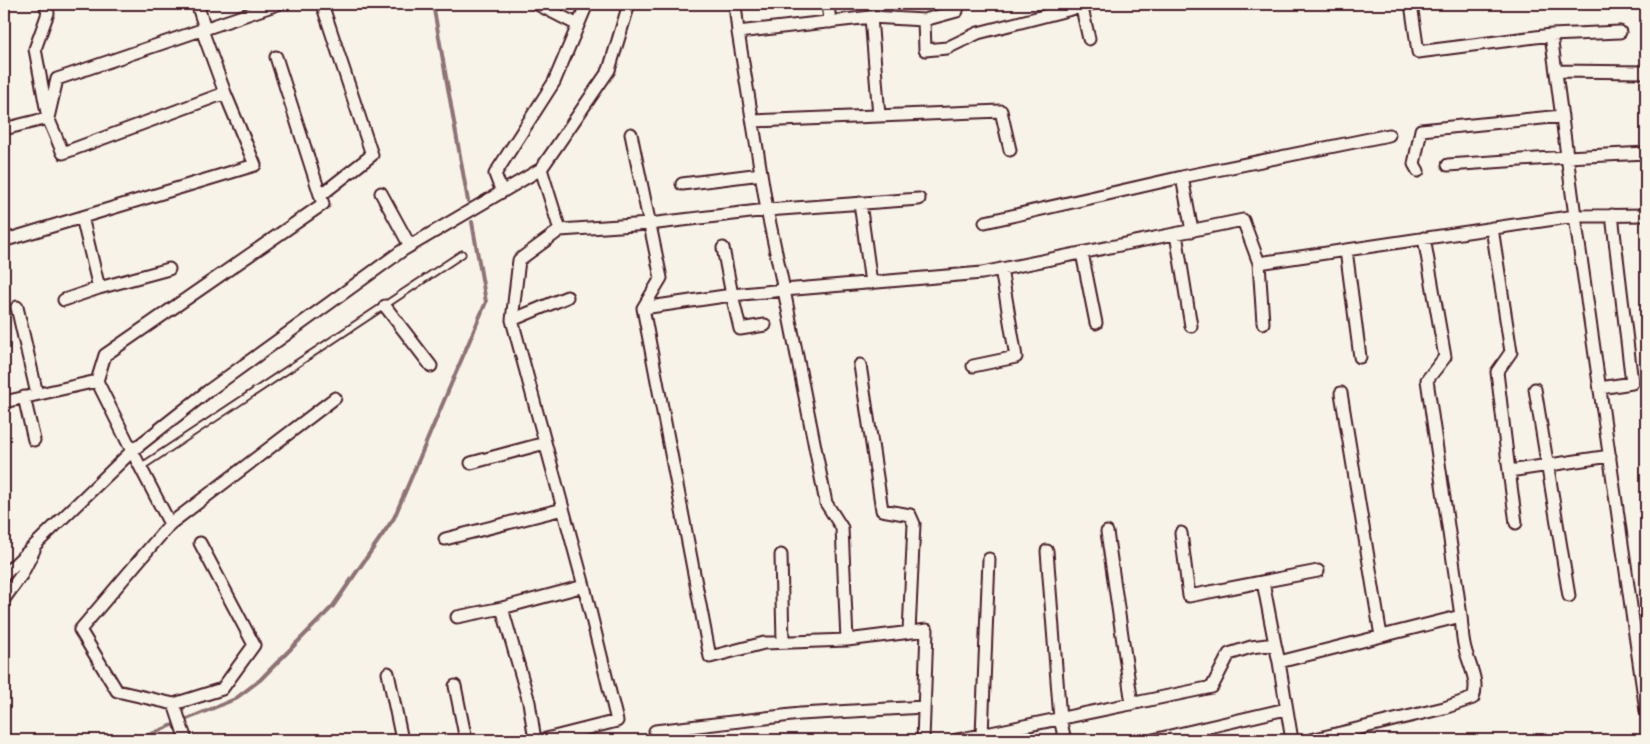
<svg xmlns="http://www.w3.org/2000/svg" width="1650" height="744" font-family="Delius,sans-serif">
<rect width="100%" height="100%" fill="#f7f3e8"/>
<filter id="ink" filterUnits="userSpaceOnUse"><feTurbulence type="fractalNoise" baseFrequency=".02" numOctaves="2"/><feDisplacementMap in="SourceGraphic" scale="10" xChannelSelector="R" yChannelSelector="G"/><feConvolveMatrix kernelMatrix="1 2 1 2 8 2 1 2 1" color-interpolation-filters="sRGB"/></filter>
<g filter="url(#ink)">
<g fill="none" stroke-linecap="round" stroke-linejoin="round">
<path stroke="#8e7275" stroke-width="4" d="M 433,4 L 468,201
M 137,740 L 235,699 L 260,680 L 333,606 L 394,518 L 486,302 L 472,222"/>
<defs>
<path id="service" d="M 141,467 L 462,254"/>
<path id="minor" d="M 45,4 L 48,13 L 35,49 L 48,118 L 63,153 L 225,93 L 202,30
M 197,4 L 205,28
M 537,4 L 578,25
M 629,4 L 609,70 L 541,169 L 560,230 L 649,224 L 767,210 L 784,290 L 982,273 L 1243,220 L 1259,263 L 1575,216 L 1646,215
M 735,4 L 738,32 L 767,210 L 919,199
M 828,4 L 830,22
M 1081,4 L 1089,39
M 1411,4 L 1418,52 L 1551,35 L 1620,32
M 871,17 L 879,116
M 924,20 L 957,11 L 958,4
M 738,32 L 871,17 L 924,20 L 925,50 L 947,48 L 978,33 L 1091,4
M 1551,35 L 1575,216 L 1646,711
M 1556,71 L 1646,72
M 753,121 L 1001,111 L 1010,150
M 4,129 L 48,118 L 57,79 L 278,4
M 631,134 L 661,278 L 643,308
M 1448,165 L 1567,157 L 1646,153
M 1418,171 L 1414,164 L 1421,130 L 1562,116
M 1182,177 L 1389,135
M 682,184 L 761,174
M 502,192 L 495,174 L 554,82 L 587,4
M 381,193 L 410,246
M 321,195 L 372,155 L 322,4
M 860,203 L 871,283
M 985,222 L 1182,177 L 1192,231
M 1492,228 L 1511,352 L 1497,372 L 1509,471 L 1610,456
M 4,233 L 6,240 L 255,165 L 225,93
M 1176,234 L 1191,326
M 723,248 L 732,295 L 784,290 L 826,503 L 842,528 L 847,640 L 927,630 L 923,740
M 1346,250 L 1360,357
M 1082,253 L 1096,323
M 1259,263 L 1263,323
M 99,288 L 169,269
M 64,300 L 99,288 L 82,217
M 385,306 L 431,366
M 17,307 L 37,394
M 512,320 L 567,297
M 765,325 L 740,329 L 732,295 L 643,308 L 710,657 L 764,643 L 847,640
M 860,365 L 882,510 L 910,515 L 914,524 L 909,632
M 973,366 L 1016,357 L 1001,269
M 97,381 L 132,451 L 208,391 L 403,250 L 541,169
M 1600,388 L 1632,383 L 1612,215
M 1535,389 L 1569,596
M 1341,393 L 1381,636
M 24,397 L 34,440
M 4,402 L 97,381 L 105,355 L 323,204 L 276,57
M 471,463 L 545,443
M 1509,471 L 1516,523
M 1107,532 L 1132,704
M 1181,533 L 1189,596 L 1318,571
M 445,539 L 563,509
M 200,543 L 254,645 L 222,689 L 174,704 L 117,691 L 80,630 L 170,524 L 335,398
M 1047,551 L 1060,719 L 1065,740
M 781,555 L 783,642
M 4,575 L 132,451 L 170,524
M 1263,582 L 1275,644
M 4,599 L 22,574 L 34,550
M 502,608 L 529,702 L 535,740
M 457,617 L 502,608 L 584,586
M 388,673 L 402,740
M 455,686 L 466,740
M 174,704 L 186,740
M 982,735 L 989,559
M 4,738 L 6,740
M 542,740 L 617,721 L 584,586 L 512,320 L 519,260 L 560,230
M 657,740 L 655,731 L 800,714 L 924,707
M 957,740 L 1212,687 L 1229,654 L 1251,647 L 1275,644 L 1279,662
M 1153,740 L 1286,709
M 1292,740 L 1279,662 L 1461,616 L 1427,380 L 1445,357 L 1424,238
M 1311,740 L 1444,708 L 1473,698 C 1480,680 1467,662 1464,644 C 1462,635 1462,625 1461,616"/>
</defs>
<use href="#service" stroke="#4a1f2b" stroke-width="9"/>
<use href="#minor" stroke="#4a1f2b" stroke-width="15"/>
<use href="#service" stroke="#f7f3e8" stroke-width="5.5"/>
<use href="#minor" stroke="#f7f3e8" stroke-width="11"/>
</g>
</g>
<rect width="1650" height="744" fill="none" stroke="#f7f3e8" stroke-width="20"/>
<rect x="10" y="10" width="1630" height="724" fill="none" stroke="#4a1f2b" stroke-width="2" filter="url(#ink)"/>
</svg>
